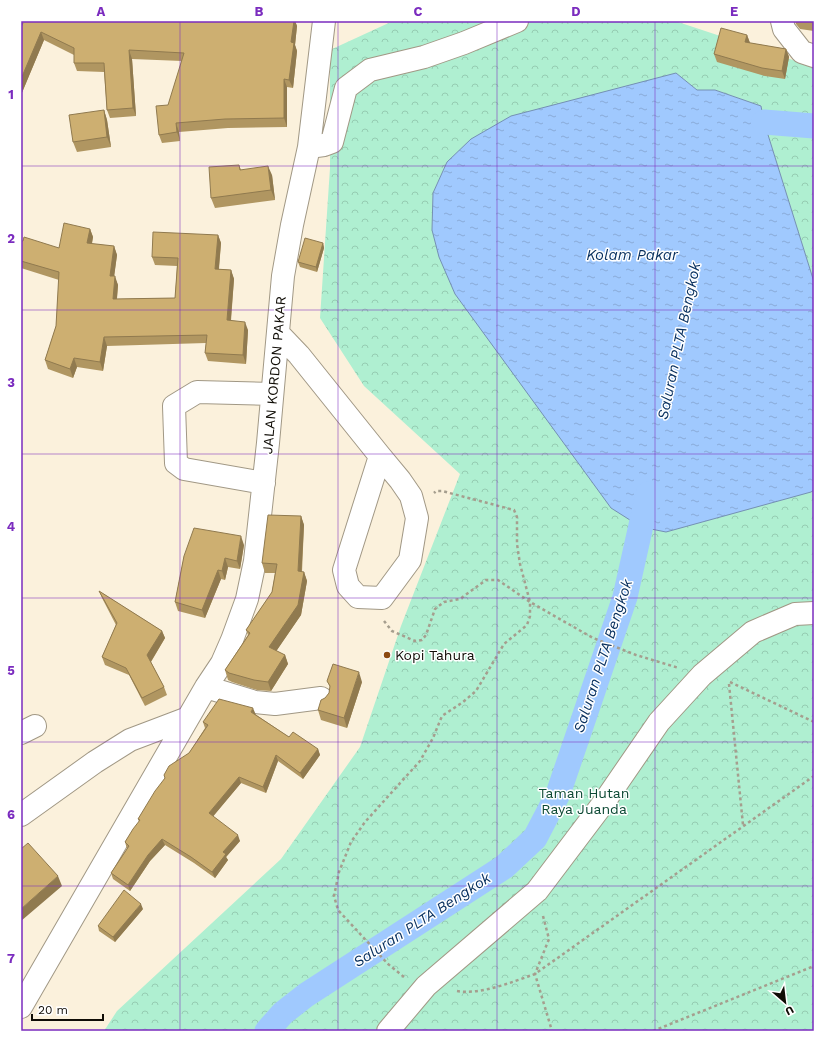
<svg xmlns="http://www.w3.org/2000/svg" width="835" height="1052" font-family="'Work Sans',sans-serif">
<defs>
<pattern id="forest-crowns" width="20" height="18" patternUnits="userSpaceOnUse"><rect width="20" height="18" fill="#afefd1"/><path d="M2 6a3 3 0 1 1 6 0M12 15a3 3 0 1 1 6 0" fill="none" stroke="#95ccb2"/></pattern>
<pattern id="water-ripples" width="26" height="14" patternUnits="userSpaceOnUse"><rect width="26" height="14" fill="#a0c9fe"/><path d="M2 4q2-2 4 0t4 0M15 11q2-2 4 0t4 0" fill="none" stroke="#89abd8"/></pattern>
</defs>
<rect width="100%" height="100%" fill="#fbf1dc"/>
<path fill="url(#forest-crowns)" d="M 393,21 L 675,21 L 814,67 L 814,282 L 764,122 L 761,106 L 715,90 L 697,90 L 676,73 L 447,162 L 433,193 L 432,230 L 811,492 L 814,490 L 814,1031 L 104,1031 L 117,1011 L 281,859 L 360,747 L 401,626 L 460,474 L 364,386 L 320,318 L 330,168 L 330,50 Z"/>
<path fill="url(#water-ripples)" stroke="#7490b3" d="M 676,73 L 697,90 L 715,90 L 761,106 L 764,122 L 814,282 L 814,490 L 811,492 L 666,532 L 641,527 L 611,508 L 455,294 L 439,257 L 432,230 L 433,193 L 447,162 L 471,139 L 511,116 Z"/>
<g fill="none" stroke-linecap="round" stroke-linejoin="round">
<path stroke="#a0c9fe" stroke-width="25" d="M 764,122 L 814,126
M 267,1031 L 283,1013 L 306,995 L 504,867 L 535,838 L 558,794 L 625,597 L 648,494"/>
<defs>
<path id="minor" d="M 782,21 L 784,29 L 802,52 L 814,56
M 309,147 L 324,145 L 332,142 L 346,88 L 370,70 L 424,57 L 464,43 L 517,21
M 278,333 L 299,355 L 380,456 L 400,480 L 411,496 L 417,518 L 410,560 L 382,598 L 358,597 L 348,586 L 344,570 L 380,456
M 264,483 L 184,469 L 176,463 L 174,406 L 197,392 L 272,394
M 206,687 L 255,702 L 275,704 L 321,698
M 21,733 L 35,726
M 21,815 L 95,762 L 130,740 L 188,718
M 21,1007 L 206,687 L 222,663 L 232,640 L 247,599 L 255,561 L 268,443 L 283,276 L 292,225 L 309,147 L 324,21
M 388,1031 L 426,986 L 537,891 L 602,805 L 659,722 L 702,675 L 753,632 L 795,614 L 814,613"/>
</defs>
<use href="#minor" stroke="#a19885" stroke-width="24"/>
<path stroke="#a59e8e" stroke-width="2.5" stroke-dasharray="3 3" stroke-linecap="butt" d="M 384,621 L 392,631 L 415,641 L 422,640 L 426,635 L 435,609 L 444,602 L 460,599 L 486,580 L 498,580 L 530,602 L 593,638 L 636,655 L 679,668
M 730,682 L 814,722
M 729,684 L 743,825
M 543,916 L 549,939 L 535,974 L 552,1031
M 404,977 L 388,964 L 338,910 L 334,896 L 339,872 L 351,842 L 365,822 L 420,761 L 433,738 L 442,716 L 463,702 L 476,691 L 504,644 L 527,625 L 530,616 L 530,602 L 520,564 L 517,544 L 517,517 L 514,510 L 442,491 L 436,491 L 434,493
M 457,991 C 481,995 512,982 535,974 L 814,776
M 653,1031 L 814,966"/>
<use href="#minor" stroke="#fff" stroke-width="22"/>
</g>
<path fill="#b09661" d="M 21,21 L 295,21 L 297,26 L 295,45 L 297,51 L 293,88 L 287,87 L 287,127 L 228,128 L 179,132 L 180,141 L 162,143 L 159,135 L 182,61 L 132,59 L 136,116 L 110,118 L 107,110 L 104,72 L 77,71 L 74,63 L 74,55 L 44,40 L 21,95 Z
M 795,21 L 814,21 L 814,31 L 800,29 L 796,24 Z
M 747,35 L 750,43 L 786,49 L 789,57 L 785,79 L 765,76 L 717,62 L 714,54 Z
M 104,110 L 107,120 L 111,147 L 77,152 L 73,142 Z
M 239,165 L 241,170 L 272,175 L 275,200 L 215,208 L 211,198 Z
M 90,229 L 93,237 L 92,244 L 114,246 L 117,255 L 114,276 L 118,285 L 117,299 L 175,298 L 177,266 L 155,265 L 152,257 L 218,235 L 221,243 L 219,269 L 231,270 L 234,279 L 231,321 L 248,330 L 246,364 L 208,361 L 205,353 L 206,343 L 107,346 L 103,371 L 77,367 L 73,378 L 48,369 L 45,360 L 56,326 L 59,280 L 21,268 L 21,241 L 59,248 Z
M 323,243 L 324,248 L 317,272 L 300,267 L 298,262 Z
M 301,516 L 304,525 L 302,572 L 304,572 L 307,581 L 301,615 L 276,651 L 285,655 L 288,664 L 271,691 L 257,690 L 232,682 L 228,680 L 225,670 L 248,635 L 246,630 L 272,592 L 275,573 L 265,573 L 262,563 Z
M 244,545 L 240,569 L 228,567 L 225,580 L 221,579 L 205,618 L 178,611 L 175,602 L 184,556 Z
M 99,591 L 162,631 L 165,638 L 151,662 L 164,687 L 167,695 L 145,706 L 129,675 L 105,665 L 102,657 L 116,625 L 102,598 Z
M 327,681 L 362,682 L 347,728 L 321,720 L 318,710 L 329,693 L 330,687 Z
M 255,714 L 289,737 L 318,749 L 320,755 L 303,779 L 278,761 L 266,793 L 241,783 L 213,816 L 240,841 L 226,857 L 228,860 L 215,878 L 194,863 L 165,845 L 150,861 L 130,891 L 113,879 L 111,873 L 127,849 L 125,842 L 139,822 L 138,819 L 165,778 L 164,775 L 189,753 L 205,728 L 203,722 Z
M 143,909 L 115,942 L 99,931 L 98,926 Z"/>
<path fill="#907a4f" d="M 294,21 L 295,21 L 297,26 L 295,45 L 297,51 L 293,88 L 289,80 L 291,42 Z
M 41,32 L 44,40 L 21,95 L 21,79 Z
M 747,35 L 750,43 L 745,42 Z
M 786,49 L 789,57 L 785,79 L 782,71 Z
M 129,50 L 132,59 L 136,116 L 133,108 Z
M 284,79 L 287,87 L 287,127 L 284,118 Z
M 104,110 L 107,120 L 111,147 L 107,137 Z
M 176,123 L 179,132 L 180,141 L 177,132 Z
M 268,166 L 272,175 L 275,200 L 271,190 Z
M 90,229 L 93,237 L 90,252 L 87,243 Z
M 218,235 L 221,243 L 218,277 L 215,269 Z
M 323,243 L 324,248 L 317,272 L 316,267 Z
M 114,246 L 117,255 L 113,285 L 110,276 Z
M 231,270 L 234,279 L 230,329 L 227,320 Z
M 115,276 L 118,285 L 116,308 L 113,299 Z
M 245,322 L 248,330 L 246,364 L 243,355 Z
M 104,337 L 107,346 L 103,371 L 100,362 Z
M 74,358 L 77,367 L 73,378 L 70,369 Z
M 301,516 L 304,525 L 301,580 L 298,571 Z
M 241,536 L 244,545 L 240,569 L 237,561 Z
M 225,558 L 228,567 L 225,580 L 222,571 Z
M 218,570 L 221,579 L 205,618 L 202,610 Z
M 304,572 L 307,581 L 301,615 L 273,656 L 269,647 Z
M 162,631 L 165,638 L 150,663 L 147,655 Z
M 285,655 L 288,664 L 271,691 L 268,682 Z
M 359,672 L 362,682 L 347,728 L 344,718 Z
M 253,708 L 256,715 L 251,712 Z
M 318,749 L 320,755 L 303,779 L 300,773 Z
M 276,755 L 278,761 L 266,793 L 263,787 Z
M 239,777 L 241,783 L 211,819 L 209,813 Z
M 238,835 L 240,841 L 226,857 L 228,860 L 215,878 L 212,872 L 223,852 Z
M 162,839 L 165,845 L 150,861 L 130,891 L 128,885 L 148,855 Z
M 58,876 L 62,886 L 21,921 L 21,909 Z
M 141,904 L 143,909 L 115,942 L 113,937 Z"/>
<path fill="#cdaf71" stroke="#907a4f" d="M 21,21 L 294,21 L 291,42 L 294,43 L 289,80 L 284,79 L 284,118 L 225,119 L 176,123 L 177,132 L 159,135 L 156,106 L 168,105 L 184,53 L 129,50 L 133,108 L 107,110 L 104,63 L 74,63 L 74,48 L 41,32 L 21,79 L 21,27 L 23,23 L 21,22 Z
M 721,28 L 747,35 L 745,42 L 786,49 L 782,71 L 762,68 L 714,54 Z
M 104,110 L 107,137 L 73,142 L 69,115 Z
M 239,165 L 240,170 L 268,166 L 271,190 L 211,198 L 209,167 Z
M 64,223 L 90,229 L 87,243 L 114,246 L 110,276 L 115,276 L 113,299 L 175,298 L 178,258 L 152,257 L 153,232 L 218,235 L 215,269 L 231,270 L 227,320 L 245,322 L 243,355 L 205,353 L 207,335 L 104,337 L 100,362 L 74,358 L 70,369 L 45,360 L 56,326 L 59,272 L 21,261 L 21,241 L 23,241 L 24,237 L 59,248 Z
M 305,238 L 323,243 L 316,267 L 298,262 Z
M 268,515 L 301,516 L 298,571 L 304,572 L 298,605 L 269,647 L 285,655 L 268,682 L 254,680 L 229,673 L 225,670 L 250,633 L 246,630 L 272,592 L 277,564 L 262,563 Z
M 194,528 L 241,536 L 237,561 L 225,558 L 222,571 L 218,570 L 202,610 L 175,602 L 184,556 Z
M 99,591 L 162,631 L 147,655 L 164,687 L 142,698 L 126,668 L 102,657 L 117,623 Z
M 333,664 L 359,672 L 344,718 L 318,710 L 321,700 L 325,698 L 329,693 L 330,686 L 327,681 Z
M 219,699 L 253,708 L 251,712 L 289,737 L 293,732 L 318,749 L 300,773 L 276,755 L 263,787 L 239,777 L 209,813 L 238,835 L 223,852 L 226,854 L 212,872 L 191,857 L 162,839 L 148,855 L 128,885 L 111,873 L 129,846 L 125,842 L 133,829 L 140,820 L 138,819 L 155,791 L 165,778 L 164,775 L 169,766 L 189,753 L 208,725 L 203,722 Z
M 28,843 L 58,876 L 21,909 L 21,849 Z
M 124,890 L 141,904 L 113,937 L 98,926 Z"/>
<path fill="none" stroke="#7b2cbf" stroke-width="1" stroke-opacity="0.55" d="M 180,21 L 180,1031M 338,21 L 338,1031M 497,21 L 497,1031M 655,21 L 655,1031M 21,166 L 814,166M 21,310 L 814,310M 21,454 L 814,454M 21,598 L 814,598M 21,742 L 814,742M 21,886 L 814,886"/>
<circle fill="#8c4b14" stroke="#fff" stroke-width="1.5" cx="387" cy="655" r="4"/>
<g text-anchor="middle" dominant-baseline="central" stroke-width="3" stroke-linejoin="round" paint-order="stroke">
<g font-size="14" fill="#0f0c05" stroke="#fff">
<text transform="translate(274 375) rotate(-85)">JALAN KORDON PAKAR</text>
</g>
<g font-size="14" fill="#0f0c05" stroke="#fff" text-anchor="start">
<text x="395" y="655">Kopi Tahura</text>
</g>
<g font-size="14" fill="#0b4833" stroke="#fff">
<text x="584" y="793">Taman Hutan<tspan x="584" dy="16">Raya Juanda</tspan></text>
</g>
<g font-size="15" font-style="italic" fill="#072f5e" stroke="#fff">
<text x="632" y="255">Kolam Pakar</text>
<text transform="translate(679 341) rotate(-78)">Saluran PLTA Bengkok</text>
<text transform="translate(603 656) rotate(-72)">Saluran PLTA Bengkok</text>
<text transform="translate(422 920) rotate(-33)">Saluran PLTA Bengkok</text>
</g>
</g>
<rect width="835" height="1052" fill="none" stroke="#ffffff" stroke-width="44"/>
<g transform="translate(785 1002) rotate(152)" stroke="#ffffff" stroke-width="3" paint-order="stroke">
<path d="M0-3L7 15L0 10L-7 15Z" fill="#0f0c05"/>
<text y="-6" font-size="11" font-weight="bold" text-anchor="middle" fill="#0f0c05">U</text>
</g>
<path d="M32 1014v6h71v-6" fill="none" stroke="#0f0c05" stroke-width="2"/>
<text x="38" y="1014" font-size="12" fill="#0f0c05" stroke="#ffffff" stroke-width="3" paint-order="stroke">20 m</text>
<rect x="22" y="22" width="791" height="1008" fill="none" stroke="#7b2cbf" stroke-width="1.5"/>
<g font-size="13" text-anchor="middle" font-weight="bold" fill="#7b2cbf">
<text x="101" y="16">A</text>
<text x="259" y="16">B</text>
<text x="418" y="16">C</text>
<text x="576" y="16">D</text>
<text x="734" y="16">E</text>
<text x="11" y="99">1</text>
<text x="11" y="243">2</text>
<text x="11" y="387">3</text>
<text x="11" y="531">4</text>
<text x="11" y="675">5</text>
<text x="11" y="819">6</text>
<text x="11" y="963">7</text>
</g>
</svg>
